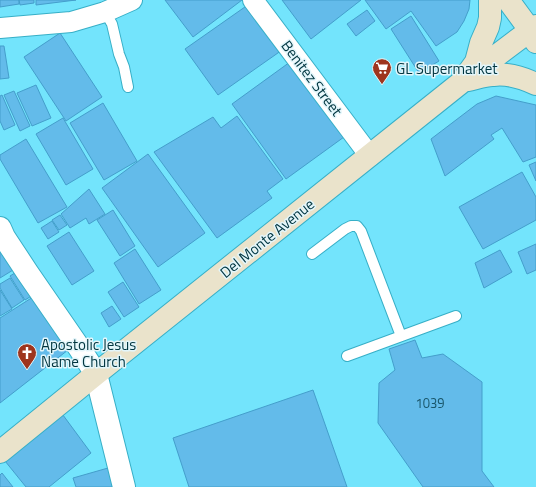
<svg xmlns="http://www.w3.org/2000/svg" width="536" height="487" font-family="'Titillium Web',sans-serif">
<rect width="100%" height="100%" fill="#73e4fc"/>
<path fill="#63bbea" stroke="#449ecb" d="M 0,0 L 19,0 L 19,4 L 0,7 Z
M 19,0 L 34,0 L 34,3 L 20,5 Z
M 36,0 L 76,0 L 36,5 Z
M 165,0 L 242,0 L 193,37 Z
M 282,0 L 361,0 L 311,39 Z
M 365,0 L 470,0 L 469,9 L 464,21 L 457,32 L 436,46 L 411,11 L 386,29 Z
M 252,2 L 285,48 L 218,95 L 185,49 Z
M 367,10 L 375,21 L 356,36 L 347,24 Z
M 411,16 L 439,61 L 419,73 L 391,29 Z
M 60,33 L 102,97 L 66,121 L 24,57 Z
M 0,46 L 4,46 L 9,78 L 0,79 Z
M 290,62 L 344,137 L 286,179 L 232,104 Z
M 36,85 L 51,118 L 32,126 L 17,93 Z
M 14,91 L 30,126 L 20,131 L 4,95 Z
M 2,95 L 15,125 L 4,130 L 0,121 L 0,96 Z
M 496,96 L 536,105 L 536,157 L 523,162 L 502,128 L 491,135 L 494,139 L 445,176 L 431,139 L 477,104 Z
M 103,103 L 137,161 L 104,180 L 70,123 Z
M 237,116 L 283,179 L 267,191 L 272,198 L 217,238 L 154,152 L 213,117 L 221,128 Z
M 63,118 L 93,169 L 66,185 L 36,134 Z
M 26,139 L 67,207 L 38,223 L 0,159 L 0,155 Z
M 148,154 L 205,233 L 158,267 L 102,188 Z
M 536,162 L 536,181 L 529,165 Z
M 522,172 L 536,197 L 536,220 L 483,249 L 459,207 Z
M 89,189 L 105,214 L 89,224 L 86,218 L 70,228 L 61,214 Z
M 113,210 L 135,246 L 120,256 L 97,220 Z
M 60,215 L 67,225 L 59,230 L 52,220 Z
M 52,221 L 59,232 L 48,239 L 41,228 Z
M 69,232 L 94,271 L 72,285 L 47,246 Z
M 536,244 L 536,270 L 527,274 L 518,252 Z
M 135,249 L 161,290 L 139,304 L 114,263 Z
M 0,250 L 18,267 L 0,278 Z
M 500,250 L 512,272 L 484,288 L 475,263 Z
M 26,266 L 41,290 L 25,300 L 10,276 Z
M 10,278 L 24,300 L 12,308 L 0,288 L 0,284 Z
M 123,282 L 139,307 L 124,317 L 108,292 Z
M 0,290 L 12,309 L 0,316 Z
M 44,290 L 77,343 L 0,403 L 0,318 Z
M 112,306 L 121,319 L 109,327 L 101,313 Z
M 415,340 L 422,358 L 443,354 L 482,382 L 482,471 L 494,487 L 423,487 L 378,423 L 379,383 L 395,370 L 389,349 Z
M 313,390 L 347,487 L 189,487 L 173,438 Z
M 60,411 L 91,453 L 49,487 L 26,487 L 5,461 Z
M 108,468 L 113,487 L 76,487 L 73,478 Z
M 2,473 L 13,487 L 0,487 L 0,475 Z"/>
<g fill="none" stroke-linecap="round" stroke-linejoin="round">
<defs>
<path id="service" d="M 105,12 L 112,24 L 119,54 L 124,67 L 128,87
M 312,254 L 345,229 L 351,226 L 357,226 L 361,231 L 401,336
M 347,356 L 456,316"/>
<path id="minor" d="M 253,0 L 370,156
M 0,28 L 71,22 L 105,12 L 132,0"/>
<path id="tertiary" d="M 0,228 L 4,237 L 27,272 L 80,349 L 96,374 L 124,487"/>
<path id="secondary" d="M 508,0 L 530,30 L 536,42
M 466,76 L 476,62 L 481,43 L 488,27 L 490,18 L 490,0
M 468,80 C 477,78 485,75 493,75 C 507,73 523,78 536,84
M 0,452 L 96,374 L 463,81 L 536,26"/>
</defs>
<use href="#service" stroke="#37afc7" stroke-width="12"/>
<use href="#minor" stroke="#37afc7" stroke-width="22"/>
<use href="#tertiary" stroke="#37afc7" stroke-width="24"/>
<use href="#secondary" stroke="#37afc7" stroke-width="24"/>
<use href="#service" stroke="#fff" stroke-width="10"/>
<use href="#minor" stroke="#fff" stroke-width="20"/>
<use href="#tertiary" stroke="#fff" stroke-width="22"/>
<use href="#secondary" stroke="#eae3cb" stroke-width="22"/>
</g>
<defs>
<symbol id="supermarket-pin" viewBox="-11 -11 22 30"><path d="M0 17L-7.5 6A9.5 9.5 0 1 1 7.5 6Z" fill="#9e351e" stroke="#e3f6fb"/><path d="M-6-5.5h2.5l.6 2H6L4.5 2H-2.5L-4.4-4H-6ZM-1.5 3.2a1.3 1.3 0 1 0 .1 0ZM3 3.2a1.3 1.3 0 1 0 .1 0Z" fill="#fff"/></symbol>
<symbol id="church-pin" viewBox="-11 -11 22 30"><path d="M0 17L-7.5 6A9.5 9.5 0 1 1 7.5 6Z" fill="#9e351e" stroke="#e3f6fb"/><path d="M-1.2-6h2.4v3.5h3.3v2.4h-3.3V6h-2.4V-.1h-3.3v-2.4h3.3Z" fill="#fff"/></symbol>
</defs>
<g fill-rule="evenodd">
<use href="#supermarket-pin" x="371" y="57" width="22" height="30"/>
<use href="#church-pin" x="16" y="342" width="22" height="30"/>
</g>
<g text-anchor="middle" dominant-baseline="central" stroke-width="3" stroke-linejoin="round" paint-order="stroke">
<g font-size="13" fill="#19566a">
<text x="430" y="403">1039</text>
</g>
<g font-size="15" fill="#00353f" stroke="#e3f6fb" text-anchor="start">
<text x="396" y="68">GL Supermarket</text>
<text x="41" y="344">Apostolic Jesus<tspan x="41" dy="17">Name Church</tspan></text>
</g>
<g font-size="15" fill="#00353f" stroke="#e3f6fb">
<text transform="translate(312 78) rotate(53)">Benitez Street</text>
<text transform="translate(267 238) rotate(-39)">Del Monte Avenue</text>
</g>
</g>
</svg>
